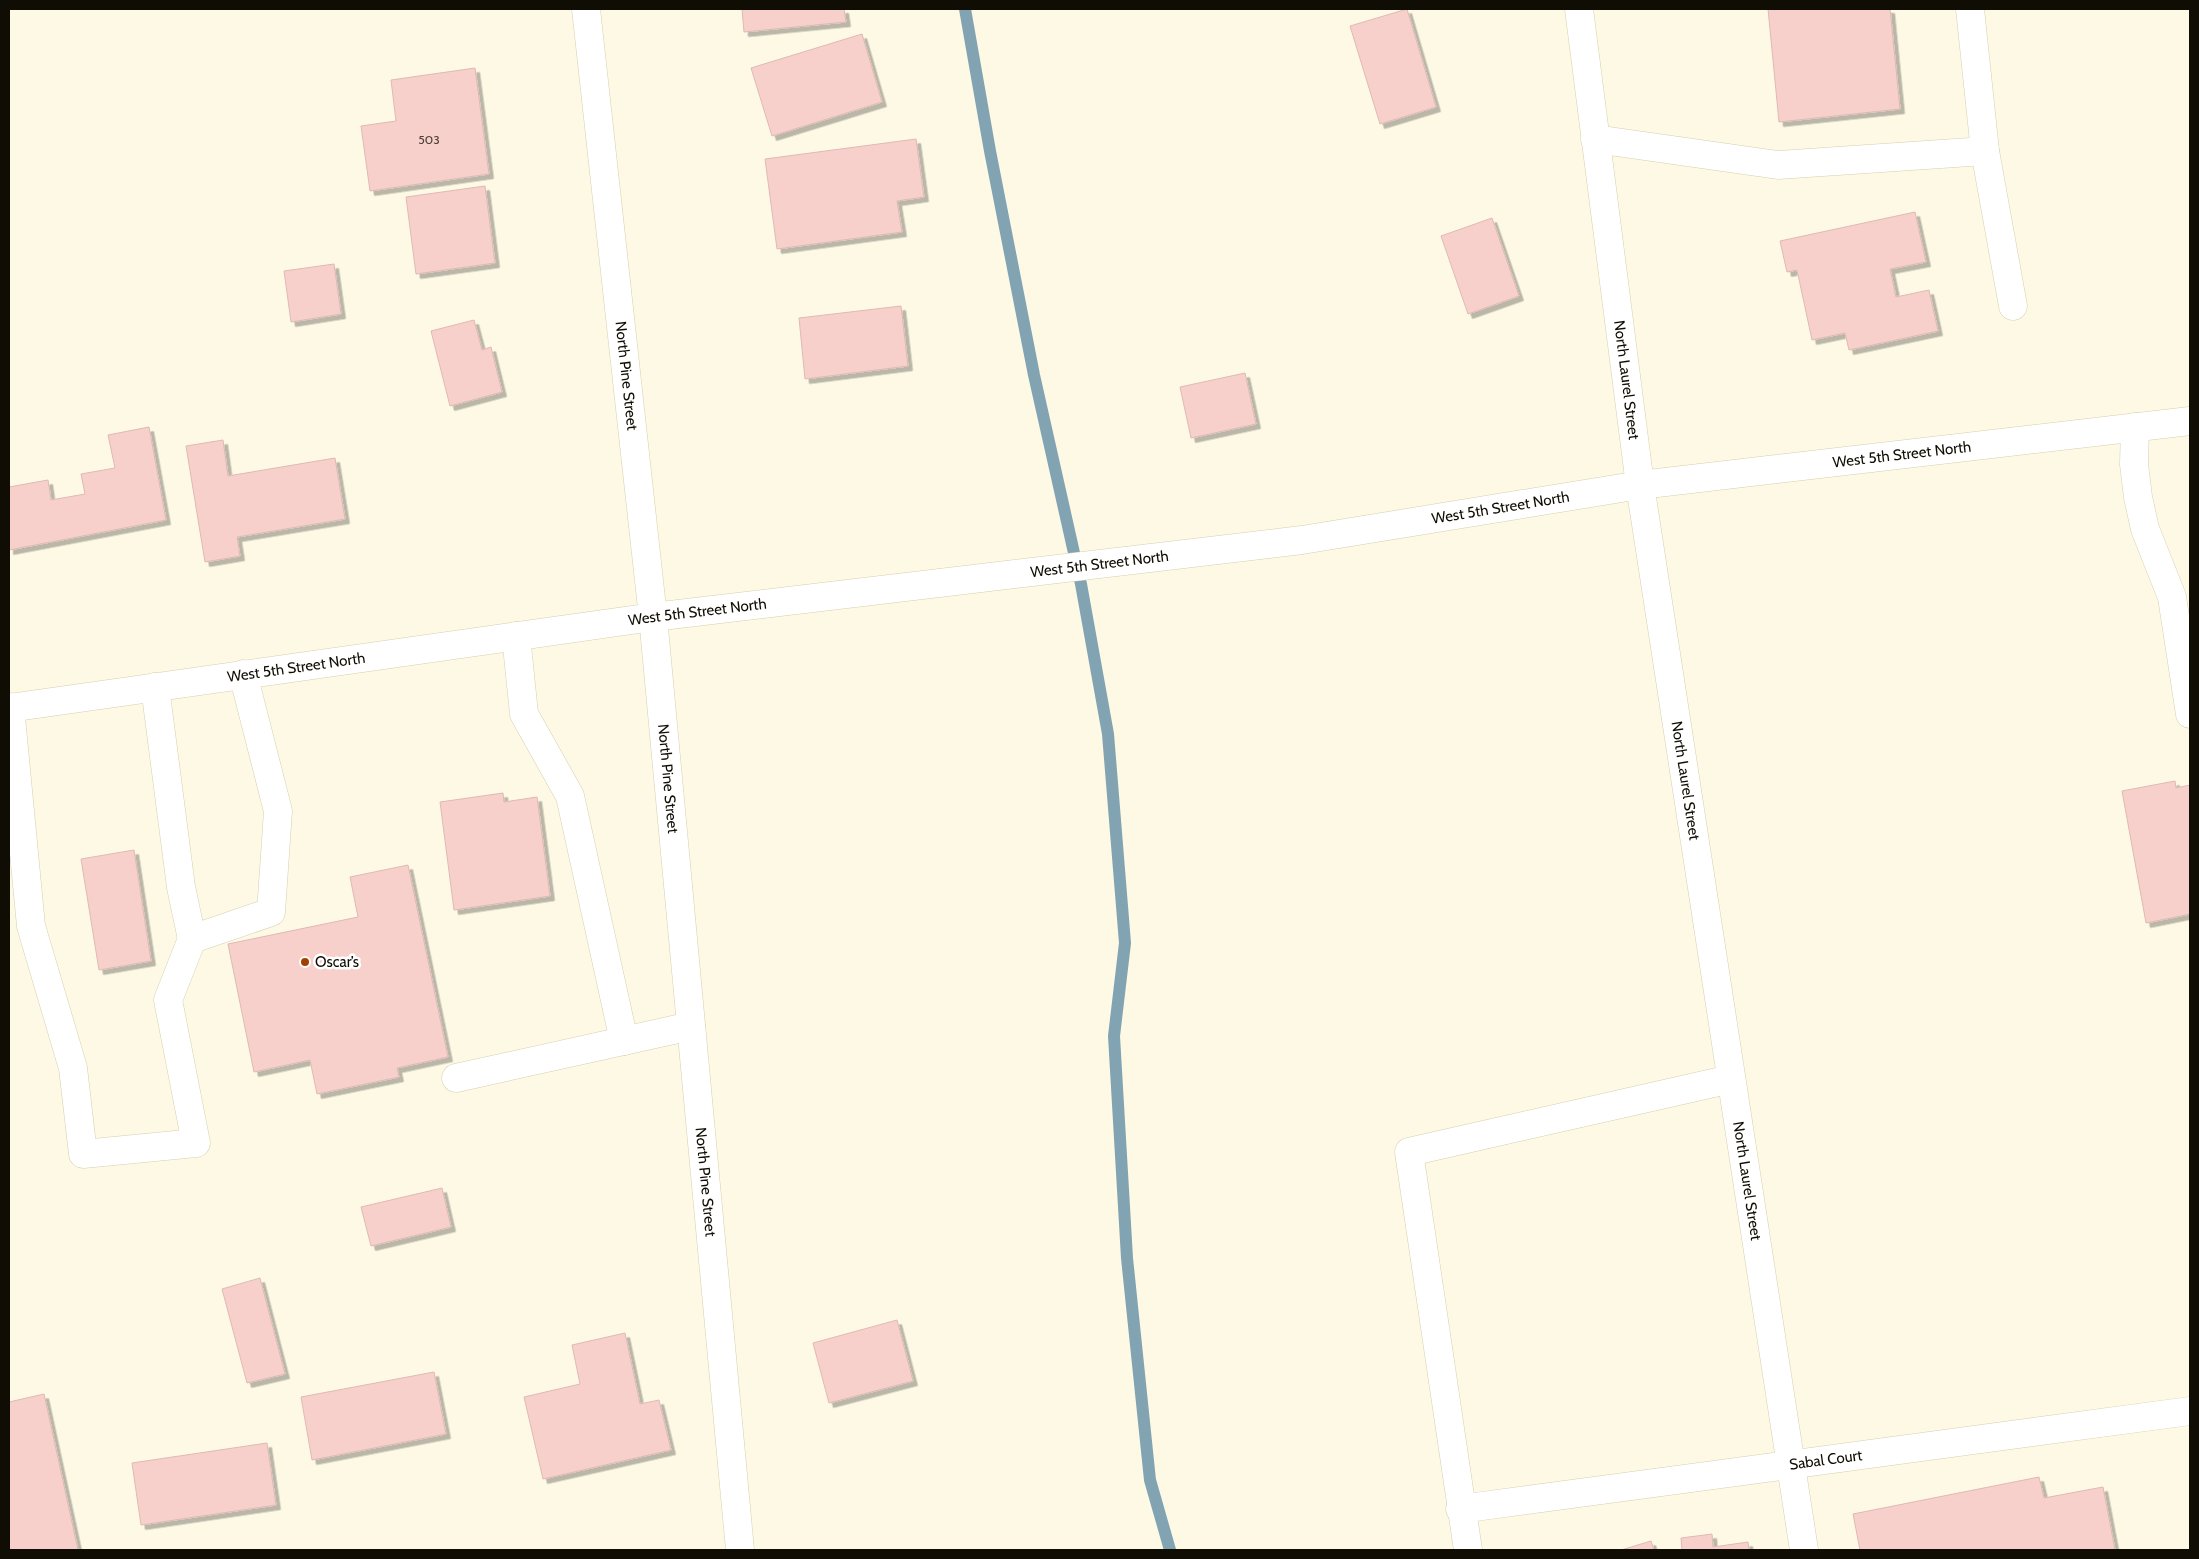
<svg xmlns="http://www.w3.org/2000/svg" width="2199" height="1559" font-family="Cabin,sans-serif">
<defs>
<filter id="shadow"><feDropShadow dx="4.5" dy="4.5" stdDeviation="0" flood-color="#0004"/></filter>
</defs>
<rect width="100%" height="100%" fill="#fdf9e5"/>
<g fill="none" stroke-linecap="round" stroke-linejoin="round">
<path stroke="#81a3b2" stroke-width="12" d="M 965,9 L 990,151 L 1034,375 L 1081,584 L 1108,734 L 1125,943 L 1114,1036 L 1127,1258 L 1150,1480 L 1170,1550"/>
</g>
<path fill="#f7d0cc" stroke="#dfb9b5" filter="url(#shadow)" d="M 742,9 L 844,9 L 846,22 L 744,32 Z
M 1407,9 L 1436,107 L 1380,124 L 1350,26 Z
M 1768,9 L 1890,9 L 1900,109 L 1779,122 Z
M 862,34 L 882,102 L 772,136 L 751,68 Z
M 475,68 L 489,174 L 370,191 L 361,126 L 396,121 L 391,80 Z
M 916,139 L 924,197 L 897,201 L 902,232 L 777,249 L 765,159 Z
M 485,186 L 495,263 L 416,274 L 406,197 Z
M 1915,212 L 1926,262 L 1890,269 L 1896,297 L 1929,290 L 1938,331 L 1849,350 L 1845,333 L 1812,340 L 1797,270 L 1787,272 L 1780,241 Z
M 1492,218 L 1519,296 L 1468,314 L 1441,236 Z
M 334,264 L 341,314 L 291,322 L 284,271 Z
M 901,306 L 908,366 L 805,379 L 799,318 Z
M 474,320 L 482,350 L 491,347 L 502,392 L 450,406 L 431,331 Z
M 1245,373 L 1256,424 L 1191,438 L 1180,387 Z
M 149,427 L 166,520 L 9,550 L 9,487 L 48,480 L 51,500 L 85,494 L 81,474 L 115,468 L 108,435 Z
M 223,440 L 228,476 L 335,458 L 345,519 L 237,537 L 240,556 L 205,562 L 186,446 Z
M 2175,781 L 2176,788 L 2190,785 L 2190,914 L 2146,923 L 2122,791 Z
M 503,793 L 504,802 L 537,797 L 550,896 L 454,910 L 440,802 Z
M 134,850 L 151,961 L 99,970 L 81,859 Z
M 408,865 L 448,1057 L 397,1068 L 399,1077 L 317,1094 L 310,1060 L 254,1072 L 228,944 L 358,917 L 350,877 Z
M 442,1188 L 451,1227 L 371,1246 L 361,1207 Z
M 260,1278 L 285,1374 L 247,1383 L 222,1289 Z
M 897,1320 L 913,1381 L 829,1403 L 813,1343 Z
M 625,1333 L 640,1404 L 659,1400 L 671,1450 L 543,1479 L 524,1397 L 580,1384 L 572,1345 Z
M 434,1372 L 446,1434 L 312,1460 L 301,1397 Z
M 44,1394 L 78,1550 L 9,1550 L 9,1402 Z
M 267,1443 L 276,1505 L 141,1525 L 132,1463 Z
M 2039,1477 L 2044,1498 L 2103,1487 L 2115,1550 L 1860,1550 L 1853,1514 Z
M 1712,1534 L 1713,1547 L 1748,1542 L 1749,1550 L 1682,1550 L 1681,1538 Z
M 1651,1541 L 1654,1550 L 1621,1550 Z"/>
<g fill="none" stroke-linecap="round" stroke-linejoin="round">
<defs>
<g id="minor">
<path id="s1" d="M 586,9 L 653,617 L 740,1550"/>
<path id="s2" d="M 1579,9 L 1640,485 L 1804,1550"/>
<path d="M 1595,139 L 1778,165 L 1985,151 L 1970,9"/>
<path d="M 1985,151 L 2013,306"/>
<path d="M 2135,427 L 2134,464 L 2138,497 L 2145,529 L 2172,597 L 2190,714"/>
<path d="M 516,636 L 524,714 L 570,796 L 624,1041"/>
<path d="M 155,687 L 181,887 L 192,939 L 271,912 L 278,811 L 243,674"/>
<path d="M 10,707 L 31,926 L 73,1068 L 83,1154 L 196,1143 L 168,1000 L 192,939"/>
<path d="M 456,1078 L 691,1026"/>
<path id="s3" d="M 1460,1509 L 2190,1411"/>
<path d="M 1468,1550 L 1409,1152 L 1731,1079"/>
</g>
<g id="major">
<path id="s4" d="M 9,708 L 653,617 L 1302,540 L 1640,485 L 2190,421"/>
</g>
</defs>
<use href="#minor" stroke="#d6cfaf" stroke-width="29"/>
<use href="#major" stroke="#d6cfaf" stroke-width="29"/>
<use href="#minor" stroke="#fff" stroke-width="28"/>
<use href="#major" stroke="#fff" stroke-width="28"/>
</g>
<circle fill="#a23f01" stroke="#fff" stroke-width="2" cx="305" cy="962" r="5"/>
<g text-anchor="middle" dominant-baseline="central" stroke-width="5" stroke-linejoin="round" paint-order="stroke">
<g font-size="12" fill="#4a3e36">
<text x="429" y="139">503</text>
</g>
<g font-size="15" fill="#100e04" stroke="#fff">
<text stroke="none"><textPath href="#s1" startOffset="369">North Pine Street</textPath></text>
<text stroke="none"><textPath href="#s2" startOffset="374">North Laurel Street</textPath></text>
<text stroke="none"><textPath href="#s4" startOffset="1910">West 5th Street North</textPath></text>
<text stroke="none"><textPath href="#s4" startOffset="1505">West 5th Street North</textPath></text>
<text stroke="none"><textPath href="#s4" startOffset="1100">West 5th Street North</textPath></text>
<text stroke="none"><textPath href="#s4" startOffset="695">West 5th Street North</textPath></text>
<text stroke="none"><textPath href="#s4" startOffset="290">West 5th Street North</textPath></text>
<text stroke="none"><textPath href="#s1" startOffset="774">North Pine Street</textPath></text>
<text stroke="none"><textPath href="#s2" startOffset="779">North Laurel Street</textPath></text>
<text stroke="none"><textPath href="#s2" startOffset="1184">North Laurel Street</textPath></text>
<text stroke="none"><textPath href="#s1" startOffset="1179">North Pine Street</textPath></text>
<text stroke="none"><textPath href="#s3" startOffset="369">Sabal Court</textPath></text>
</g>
<g font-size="15" fill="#100e04" stroke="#fff" text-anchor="start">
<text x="315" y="962">Oscar’s</text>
</g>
</g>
<rect width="2199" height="1559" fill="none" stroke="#100e04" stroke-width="20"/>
</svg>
